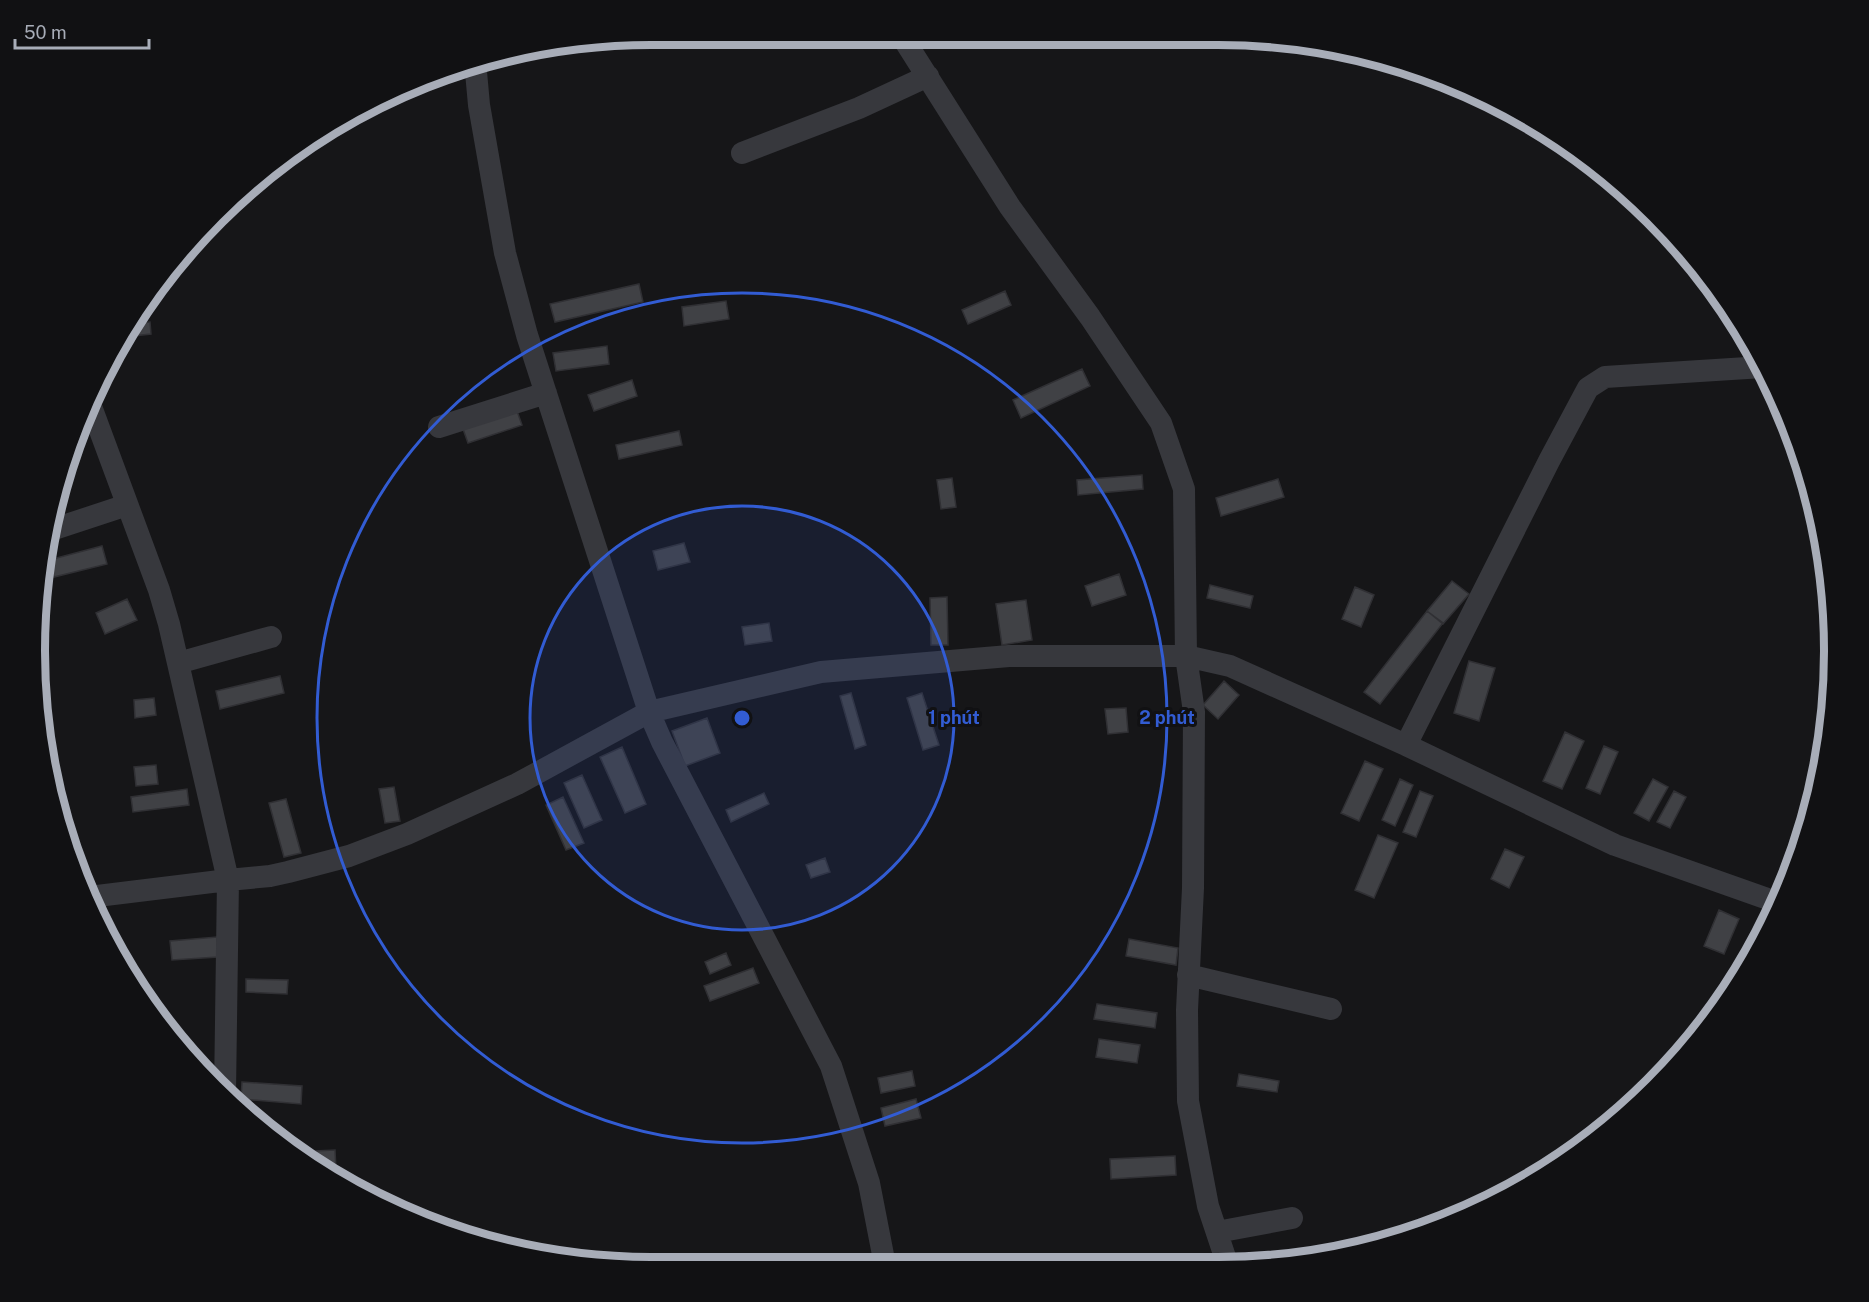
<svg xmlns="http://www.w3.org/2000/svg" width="1869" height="1302" font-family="'Public Sans',sans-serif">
<rect width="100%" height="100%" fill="#161618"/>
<path fill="#404145" stroke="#303034" stroke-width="1.5" d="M 639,284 L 643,302 L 555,322 L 550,304 Z
M 1005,291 L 1011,305 L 968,324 L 962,310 Z
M 726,301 L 729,319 L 684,326 L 682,307 Z
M 150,322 L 151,334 L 123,337 L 130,324 Z
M 607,346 L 609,364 L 556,371 L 553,353 Z
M 1082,369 L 1090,386 L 1021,418 L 1013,400 Z
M 632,380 L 637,396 L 594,411 L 588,395 Z
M 517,411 L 522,425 L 468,443 L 463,429 Z
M 679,431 L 682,445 L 619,459 L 616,445 Z
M 1142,475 L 1143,489 L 1078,495 L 1077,480 Z
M 952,478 L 956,507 L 941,509 L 937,480 Z
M 1278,479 L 1284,497 L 1221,516 L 1216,498 Z
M 684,543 L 690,562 L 658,570 L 653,551 Z
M 102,546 L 107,564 L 54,577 L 49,560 Z
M 1119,574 L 1126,595 L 1092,606 L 1085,586 Z
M 1452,581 L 1469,594 L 1443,624 L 1427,611 Z
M 1210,585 L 1253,596 L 1250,608 L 1207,598 Z
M 1355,587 L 1374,595 L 1361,627 L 1342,619 Z
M 947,597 L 948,645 L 931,645 L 930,598 Z
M 127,599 L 137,620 L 105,634 L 96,613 Z
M 1026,600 L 1032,640 L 1002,645 L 996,604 Z
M 1427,611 L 1443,623 L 1380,704 L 1364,692 Z
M 769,623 L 772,641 L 745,645 L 742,627 Z
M 1469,661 L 1495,668 L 1479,721 L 1454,713 Z
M 280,676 L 284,693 L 220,709 L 216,691 Z
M 1224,681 L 1239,695 L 1218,719 L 1203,705 Z
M 851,693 L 866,745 L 855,749 L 840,696 Z
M 922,693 L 939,745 L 923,750 L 907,698 Z
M 154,698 L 156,715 L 135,718 L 134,700 Z
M 1126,708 L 1128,732 L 1108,734 L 1105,709 Z
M 707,718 L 720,753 L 685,766 L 672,731 Z
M 1565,732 L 1584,741 L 1562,789 L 1543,781 Z
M 1604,746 L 1618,752 L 1600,794 L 1586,788 Z
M 622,747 L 646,804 L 625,813 L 600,757 Z
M 1365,761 L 1383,769 L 1359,821 L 1341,813 Z
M 156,765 L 158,784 L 136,786 L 134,767 Z
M 582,775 L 602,820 L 584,828 L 564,783 Z
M 1400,779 L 1413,785 L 1395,826 L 1382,820 Z
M 1653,779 L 1668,787 L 1649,821 L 1634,813 Z
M 394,787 L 400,821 L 385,823 L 379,789 Z
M 187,789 L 189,805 L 133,812 L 131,797 Z
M 1420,791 L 1433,796 L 1416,837 L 1403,832 Z
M 1674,791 L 1686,797 L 1670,828 L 1657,822 Z
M 764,793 L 769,804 L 731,822 L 726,810 Z
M 563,797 L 584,843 L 566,850 L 546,805 Z
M 286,799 L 301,853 L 284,857 L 269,803 Z
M 1378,835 L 1398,843 L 1374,898 L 1355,890 Z
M 1505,849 L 1524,857 L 1509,888 L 1491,879 Z
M 825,858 L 830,872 L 811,878 L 806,865 Z
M 1719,910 L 1739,919 L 1724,954 L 1704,946 Z
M 217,937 L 218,957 L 172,960 L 170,941 Z
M 1129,939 L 1178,948 L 1176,965 L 1126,956 Z
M 726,953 L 731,965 L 710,974 L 705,962 Z
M 753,968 L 759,983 L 710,1001 L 704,986 Z
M 246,979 L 288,980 L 287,994 L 246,992 Z
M 1097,1004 L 1157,1013 L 1155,1028 L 1094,1019 Z
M 1099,1039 L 1140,1045 L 1137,1063 L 1096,1057 Z
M 912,1071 L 915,1086 L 881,1093 L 878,1078 Z
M 1239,1074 L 1279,1081 L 1277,1092 L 1237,1086 Z
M 242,1082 L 302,1086 L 301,1104 L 241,1099 Z
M 916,1099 L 921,1118 L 885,1126 L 881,1108 Z
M 335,1150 L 336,1170 L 324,1170 L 294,1152 Z
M 1175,1156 L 1176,1175 L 1111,1179 L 1110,1159 Z"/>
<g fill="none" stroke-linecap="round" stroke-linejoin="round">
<path stroke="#37383d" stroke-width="22" d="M 475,61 L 479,105 L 505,253 L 527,335 L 649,712 L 662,742 L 831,1066 L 869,1183 L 885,1265
M 742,153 L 859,108 L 928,76
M 89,401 L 159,590 L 169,624 L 228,880 L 270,876 L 288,872 L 349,856 L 407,834 L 517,784 L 649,712 L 821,672 L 1009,656 L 1186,656 L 1184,489 L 1161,423 L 1090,317 L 1010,207 L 901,35
M 439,427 L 546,393
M 51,530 L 127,505
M 178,663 L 271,637
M 1406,745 L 1549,461 L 1588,388 L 1605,377 L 1763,367
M 89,897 L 228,880 L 225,1092
M 1188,975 L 1331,1009
M 1217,1232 L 1292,1218
M 1227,1263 L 1208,1206 L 1188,1101 L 1187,1010 L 1193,888 L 1194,712 L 1186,656 L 1230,666 L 1406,745 L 1615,845 L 1779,903"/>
</g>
<circle cx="742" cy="718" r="212" fill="#325cd3" fill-opacity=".12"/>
<g fill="none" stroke="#325cd3" stroke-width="3">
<circle cx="742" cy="718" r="212"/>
<circle cx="742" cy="718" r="425"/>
</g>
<path d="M0 0H1869V1302H0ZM651 45H1218A606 606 0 0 1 1824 651V651A606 606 0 0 1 1218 1257H651A606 606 0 0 1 45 651V651A606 606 0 0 1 651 45Z" fill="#111113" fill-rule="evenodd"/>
<path fill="none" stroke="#a8adb8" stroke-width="8" d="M651 45H1218A606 606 0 0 1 1824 651V651A606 606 0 0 1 1218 1257H651A606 606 0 0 1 45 651V651A606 606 0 0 1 651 45Z"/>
<circle cx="742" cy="718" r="9" fill="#325cd3" stroke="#111113" stroke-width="3"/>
<g font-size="18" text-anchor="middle" font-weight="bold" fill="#325cd3" stroke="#111113" stroke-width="6" stroke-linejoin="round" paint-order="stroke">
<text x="954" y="724">1 phút</text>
<text x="1167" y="724">2 phút</text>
</g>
<path d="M15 39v9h134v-9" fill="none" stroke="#a8adb8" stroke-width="3"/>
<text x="24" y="39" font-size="18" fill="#a8adb8" stroke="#111113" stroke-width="4.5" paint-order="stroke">50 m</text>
</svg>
